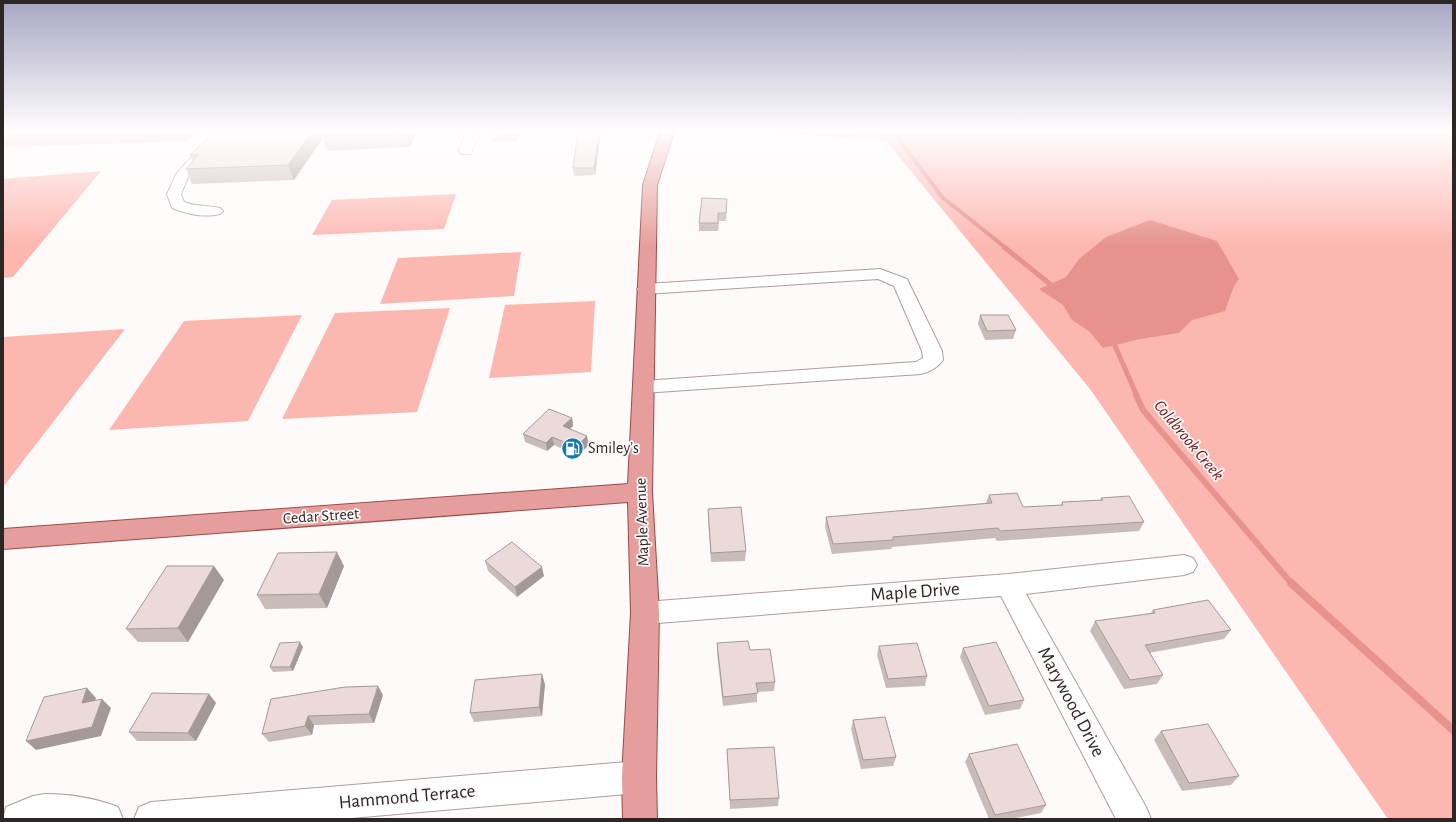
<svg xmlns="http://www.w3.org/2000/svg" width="1456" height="822" font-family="'Alegreya Sans',sans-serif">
<rect width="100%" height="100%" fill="#fefafa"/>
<path fill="#fdb7b1" d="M 14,132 L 196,132 L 188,141 L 3,147 L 3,141 Z
M 768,132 L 1453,132 L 1453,819 L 1388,819 L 1090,389 L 886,141 Z
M 101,171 L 13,277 L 3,278 L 3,179 Z
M 456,194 L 444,229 L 312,235 L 332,200 Z
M 521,252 L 514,296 L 380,304 L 398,258 Z
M 595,301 L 591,372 L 489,378 L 505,305 Z
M 450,308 L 417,412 L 282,419 L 335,313 Z
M 302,315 L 248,421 L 109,430 L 184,321 Z
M 125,329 L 3,487 L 3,337 Z"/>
<path fill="#e7928c" d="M 1150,220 L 1217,241 L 1239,279 L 1234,286 L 1225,311 L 1192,320 L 1179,333 L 1140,339 L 1103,348 L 1089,331 L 1072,320 L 1063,305 L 1039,289 L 1066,277 L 1079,259 L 1106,237 Z"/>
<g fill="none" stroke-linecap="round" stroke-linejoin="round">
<path stroke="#e7928c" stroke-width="4" d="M 859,132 L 895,134 L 942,197 L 1006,248"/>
<path stroke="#e7928c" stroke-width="5" d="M 1004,247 L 1055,288
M 1112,339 L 1137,396"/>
<path stroke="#e7928c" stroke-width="6" d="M 1136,395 L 1143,410 L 1292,584"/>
<path stroke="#e7928c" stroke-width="8" d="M 1291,583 L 1453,730"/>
<defs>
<path id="minor" d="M 214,132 L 247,132 L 245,135 C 238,137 231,135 224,138 L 188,177 L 181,194 L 184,202 C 196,207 208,205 220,208 L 223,211 L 220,214 C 204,218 187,214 172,208 L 167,194 L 177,173 Z
M 458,132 L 478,132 L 479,133 L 471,154 L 461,154 L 459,151 L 465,136 L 460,135 Z
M 880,269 L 907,279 L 942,351 L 943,360 C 938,367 930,372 921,374 L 643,393 L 636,392 L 633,387 L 636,382 L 643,381 L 916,362 L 923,358 L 922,351 L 894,286 L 878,279 L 646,294 L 640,293 L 637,289 L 640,285 L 646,284 Z
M 1184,555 L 1193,558 L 1197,565 L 1193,572 L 1184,575 L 1026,594 L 1146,807 L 1151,819 L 1116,819 L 1001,596 L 645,624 L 635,621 L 631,613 L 635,605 L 645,602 L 1008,574 Z
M 639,761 L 650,766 L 655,777 L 650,788 L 639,793 L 340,819 L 134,819 L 139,807 L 151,802 Z
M 45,794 C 69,794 95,798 118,807 L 123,819 L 3,819 L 6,807 L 33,796 Z"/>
<path id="major" d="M 660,132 L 674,132 L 657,185 L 652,492 L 659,613 L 656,777 L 657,819 L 623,819 L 622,777 L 631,613 L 628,502 L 3,549 L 3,529 L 628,484 L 643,185 Z"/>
</defs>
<use href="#minor" stroke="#ad9d9b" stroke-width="2"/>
<use href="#major" stroke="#9a4a47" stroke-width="2"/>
<use href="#minor" fill="#fff" fill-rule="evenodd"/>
<use href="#major" fill="#e69e9c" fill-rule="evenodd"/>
</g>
<path fill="#cabbbb" d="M 417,132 L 410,147 L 327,151 L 322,136 Z
M 491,132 L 520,132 L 517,141 L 493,142 Z
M 601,132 L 595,175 L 574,176 L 573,168 Z
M 323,138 L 294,180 L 192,184 L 186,169 L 193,161 L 190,155 Z
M 727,207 L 726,221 L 719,221 L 718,231 L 699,231 L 699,223 Z
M 980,315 L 1016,330 L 1013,339 L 985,340 L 978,324 Z
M 572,418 L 573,426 L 570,429 L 589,445 L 577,456 L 554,445 L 547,451 L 525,442 L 523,434 Z
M 989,495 L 1023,507 L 1061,505 L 1062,502 L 1100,500 L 1101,498 L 1144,522 L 1139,531 L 997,541 L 995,538 L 892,547 L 891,549 L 832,554 L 825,527 L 826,517 L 986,503 Z
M 708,518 L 746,551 L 745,561 L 711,562 Z
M 485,561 L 544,576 L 517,597 L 488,571 Z
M 344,566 L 327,608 L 265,609 L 257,595 Z
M 224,580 L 188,642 L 138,642 L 126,629 Z
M 1153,610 L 1231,630 L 1224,639 L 1149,653 L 1163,675 L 1157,684 L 1124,689 L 1090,631 L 1095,621 L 1151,613 Z
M 717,643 L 750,650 L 775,682 L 774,691 L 757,692 L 757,702 L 723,706 L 717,653 Z
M 879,646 L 927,676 L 925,686 L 886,688 L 877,655 Z
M 303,647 L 293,671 L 273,672 L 270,667 Z
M 963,648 L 1024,700 L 1020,709 L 985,715 L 960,657 Z
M 545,684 L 542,716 L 474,722 L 470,713 Z
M 209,694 L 216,703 L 196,741 L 137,741 L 129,732 Z
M 383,695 L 374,723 L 314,725 L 312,735 L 269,742 L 262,734 L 271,699 Z
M 853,720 L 896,757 L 893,766 L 861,769 L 851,729 Z
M 1161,731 L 1239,776 L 1231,785 L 1182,791 L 1154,740 Z
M 727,749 L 779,798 L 778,806 L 730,809 Z
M 969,754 L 1046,805 L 1041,813 L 1011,819 L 989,819 L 965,762 Z"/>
<path fill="#a49998" d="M 312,132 L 321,132 L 323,138 L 294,180 L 288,165 Z
M 406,132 L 417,132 L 410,147 L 406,133 Z
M 515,132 L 520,132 L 517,141 Z
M 599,132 L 601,132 L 595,175 L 594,168 Z
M 572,418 L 573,426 L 565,434 L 563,426 Z
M 587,436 L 589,445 L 577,456 L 576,447 Z
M 552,437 L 554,445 L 547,451 L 546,443 Z
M 337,552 L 344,566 L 327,608 L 319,594 Z
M 214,566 L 224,580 L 188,642 L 178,628 Z
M 542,567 L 544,576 L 517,597 L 515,587 Z
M 300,642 L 303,647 L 293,671 L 290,667 Z
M 542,674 L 545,684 L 542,716 L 539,707 Z
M 378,686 L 383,695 L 374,723 L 369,714 Z
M 87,688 L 96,698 L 91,712 L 82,703 Z
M 209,694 L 216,703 L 196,741 L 188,733 Z
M 102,699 L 111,708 L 101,736 L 36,750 L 26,741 Z
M 308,716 L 314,725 L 312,735 L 305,726 Z"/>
<path fill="#ebdad9" stroke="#a49998" d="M 213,132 L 312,132 L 288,165 L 186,169 L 199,154 L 190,155 Z
M 325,132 L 406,132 L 406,133 L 322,136 Z
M 578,132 L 599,132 L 594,168 L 573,168 Z
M 702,198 L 727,199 L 726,213 L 718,213 L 718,223 L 699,223 Z
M 980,315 L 1008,315 L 1016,330 L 987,331 Z
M 549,409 L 572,418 L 563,426 L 587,436 L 576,447 L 552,437 L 546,443 L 523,434 Z
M 1017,493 L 1023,507 L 1063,505 L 1062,502 L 1103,500 L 1101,498 L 1129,496 L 1144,522 L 1000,531 L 998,528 L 893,537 L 893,540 L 833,544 L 826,517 L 992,503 L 989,495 Z
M 741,507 L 746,551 L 711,553 L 708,509 Z
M 512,542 L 542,567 L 515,587 L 485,561 Z
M 337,552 L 319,594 L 257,595 L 278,553 Z
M 167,566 L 214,566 L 178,628 L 126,629 Z
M 1208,600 L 1231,630 L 1145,645 L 1163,675 L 1130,680 L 1095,621 L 1155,613 L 1153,610 Z
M 748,641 L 750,650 L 770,649 L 775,682 L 756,683 L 758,693 L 723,697 L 717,643 Z
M 300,642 L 290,667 L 270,667 L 280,643 Z
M 996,642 L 1024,700 L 989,706 L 963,648 Z
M 917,643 L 927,676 L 888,679 L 879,646 Z
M 542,674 L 539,707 L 470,713 L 475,680 Z
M 378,686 L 369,714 L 308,716 L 305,726 L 262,734 L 271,699 L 345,687 Z
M 87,688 L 82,703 L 102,699 L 92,727 L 26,741 L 44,697 Z
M 152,693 L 209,694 L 188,733 L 129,732 Z
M 885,717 L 896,757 L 863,760 L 853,720 Z
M 1208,724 L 1239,776 L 1189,783 L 1161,731 Z
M 1017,744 L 1046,805 L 995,815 L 969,754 Z
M 774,747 L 779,798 L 730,800 L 727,749 Z"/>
<linearGradient id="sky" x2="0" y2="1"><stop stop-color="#a7a6c3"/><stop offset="0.53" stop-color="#fffdfd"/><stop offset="1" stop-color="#fffdfd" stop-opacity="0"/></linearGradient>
<rect width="1456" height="247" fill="url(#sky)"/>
<defs>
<symbol id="fuel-disc" viewBox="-11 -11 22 22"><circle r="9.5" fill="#1579a5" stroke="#fefafa"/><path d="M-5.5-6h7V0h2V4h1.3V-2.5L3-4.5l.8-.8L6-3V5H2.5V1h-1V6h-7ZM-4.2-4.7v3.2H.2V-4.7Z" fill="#fff"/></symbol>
</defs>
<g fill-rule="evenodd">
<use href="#fuel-disc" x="560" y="436" width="25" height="25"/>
</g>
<g text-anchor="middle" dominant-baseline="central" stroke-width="3.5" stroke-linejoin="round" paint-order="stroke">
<g font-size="16" fill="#2c2625" stroke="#fefafa" text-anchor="start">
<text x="588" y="448">Smiley’s</text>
</g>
<g font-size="16" fill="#2c2625" stroke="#fefafa">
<text transform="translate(321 516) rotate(-4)">Cedar Street</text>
<text transform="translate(642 522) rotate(-92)">Maple Avenue</text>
</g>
<g font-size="17" font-style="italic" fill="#761017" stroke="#fefafa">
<text transform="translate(1189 440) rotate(50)">Coldbrook Creek</text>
</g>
<g font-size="19" fill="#2c2625" stroke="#fefafa">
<text transform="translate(915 592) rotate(-4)">Maple Drive</text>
<text transform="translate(1071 702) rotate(62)">Marywood Drive</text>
<text transform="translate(407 797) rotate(-5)">Hammond Terrace</text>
</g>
</g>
<rect width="1456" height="822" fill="none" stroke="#2c2625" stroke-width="8"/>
</svg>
